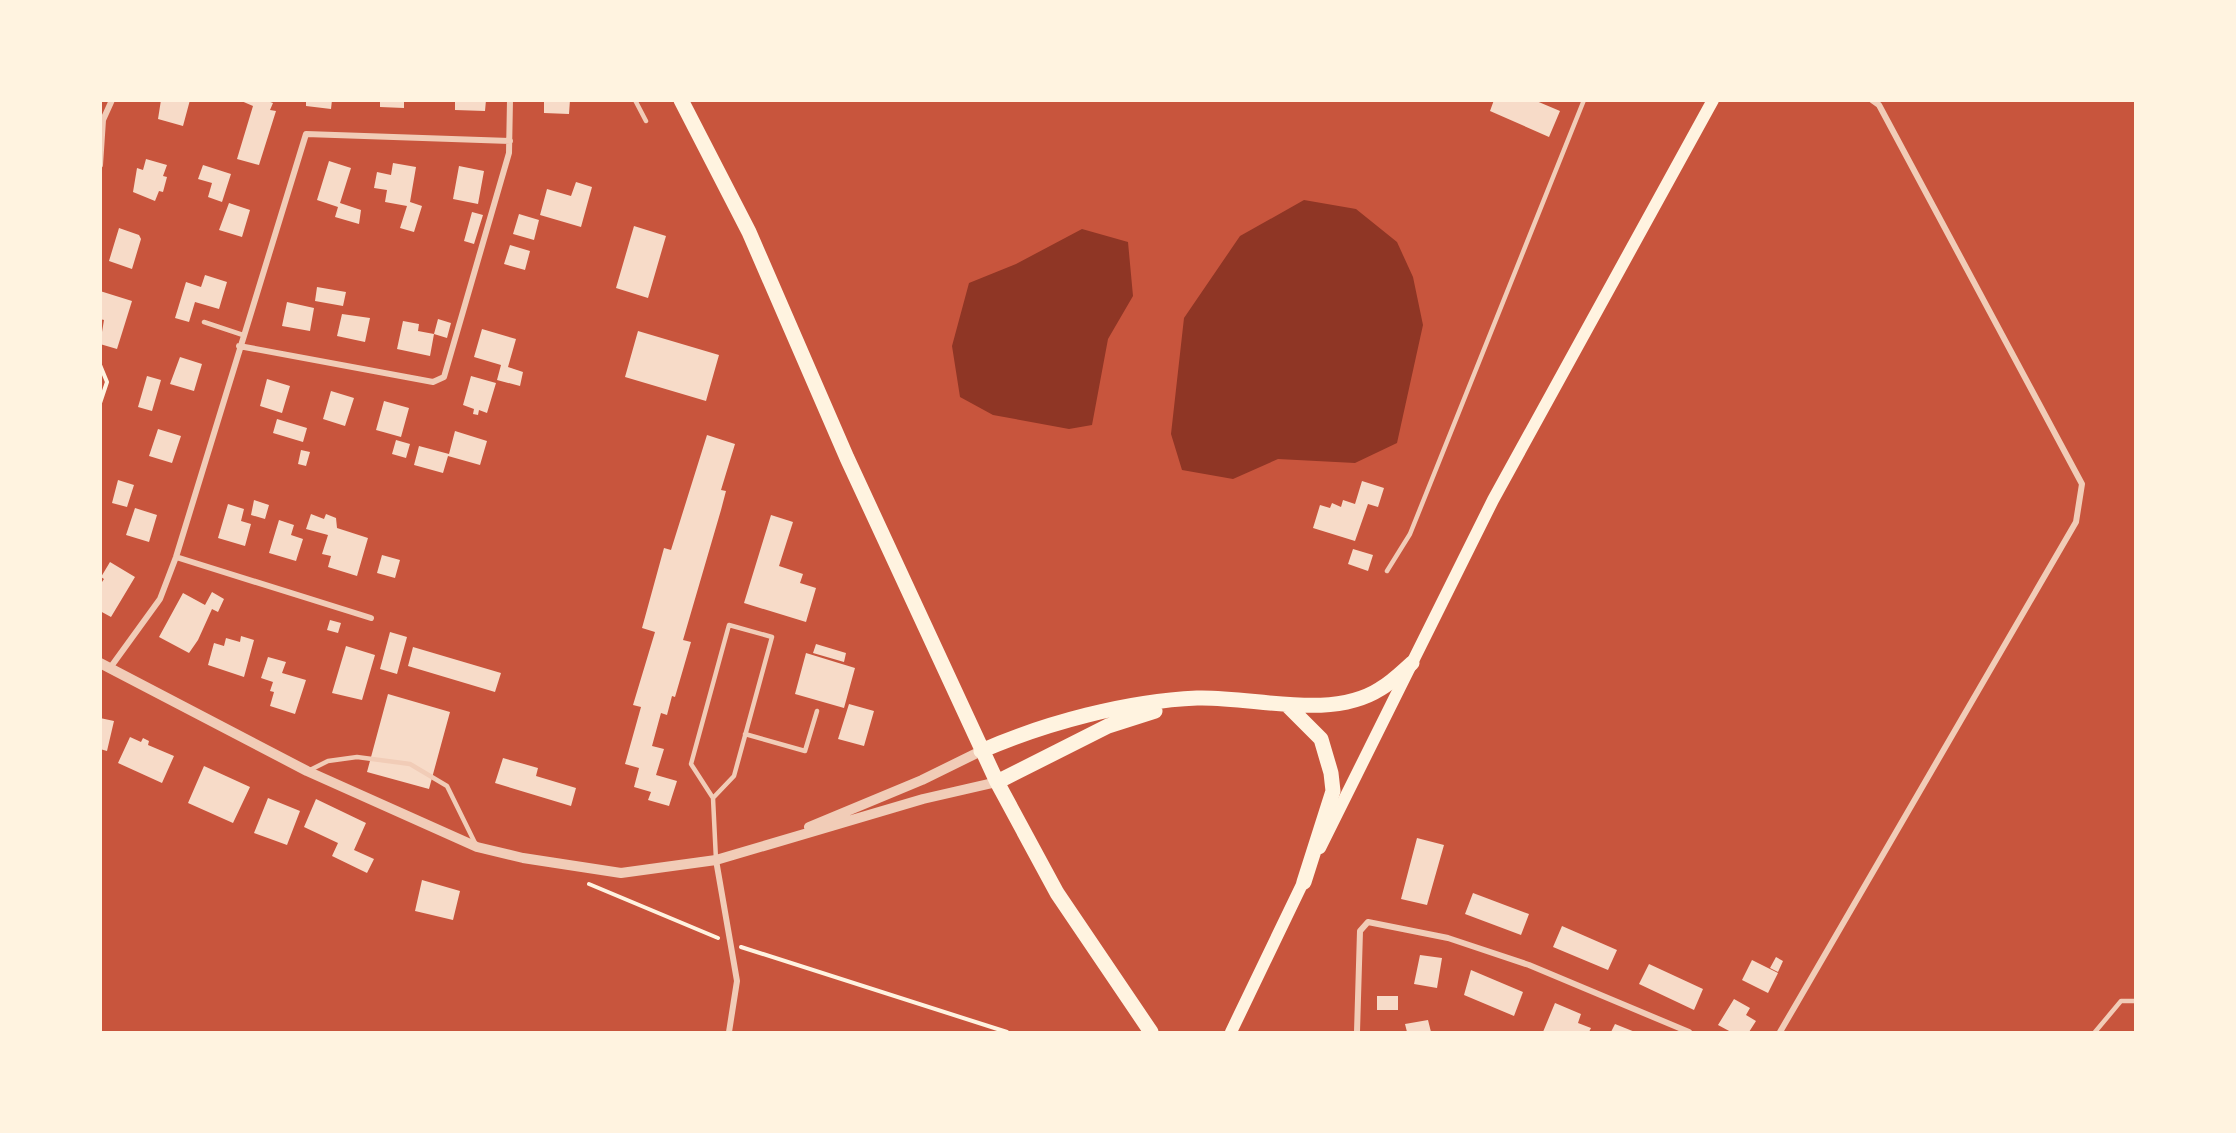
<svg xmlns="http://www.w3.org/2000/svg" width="2236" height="1133" font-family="Manrope,sans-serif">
<rect width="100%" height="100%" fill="#c8553d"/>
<path fill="#8f3625" d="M 1304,200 L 1356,209 L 1397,242 L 1413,277 L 1423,325 L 1397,443 L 1355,463 L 1278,459 L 1233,479 L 1182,470 L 1171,434 L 1184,318 L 1240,236 Z
M 1082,229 L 1128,242 L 1133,296 L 1108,339 L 1092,425 L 1069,429 L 993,415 L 960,397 L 952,346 L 969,283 L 1016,264 Z"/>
<path fill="#f7dbc8" d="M 161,100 L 190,100 L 183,126 L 158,119 Z
M 239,100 L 265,100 L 273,103 L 270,110 L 276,111 L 259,165 L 237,159 L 253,106 Z
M 306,100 L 332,100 L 331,109 L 306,106 Z
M 380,100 L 404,100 L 404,108 L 380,107 Z
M 455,100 L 486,100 L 485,111 L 455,110 Z
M 544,100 L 570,100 L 569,114 L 544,113 Z
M 1494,100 L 1534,100 L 1560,111 L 1549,137 L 1490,111 Z
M 146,159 L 167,165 L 163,176 L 167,177 L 163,192 L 159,191 L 155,201 L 133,192 L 137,168 L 143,170 Z
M 329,161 L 351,168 L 340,203 L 361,210 L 359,224 L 335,217 L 338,207 L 317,200 Z
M 393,163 L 416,167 L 410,202 L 422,206 L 414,232 L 400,228 L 407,206 L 385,202 L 387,190 L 374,188 L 377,172 L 391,175 Z
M 203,165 L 231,174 L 222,202 L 208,197 L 212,183 L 198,179 Z
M 459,166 L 484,171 L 478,204 L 453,199 Z
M 576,182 L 592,187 L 581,227 L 540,215 L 547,189 L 571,196 Z
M 229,203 L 250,210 L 242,237 L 219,230 Z
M 472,212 L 483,215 L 474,244 L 464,241 Z
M 519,214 L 539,220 L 534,240 L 513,234 Z
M 634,226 L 666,236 L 648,298 L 616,288 Z
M 119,228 L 139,235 L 141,239 L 132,269 L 109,261 Z
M 510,245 L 530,251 L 525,270 L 504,264 Z
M 205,275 L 227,282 L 219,309 L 195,302 L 189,322 L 175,318 L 186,282 L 201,287 Z
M 317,287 L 346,292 L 343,306 L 315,301 Z
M 100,291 L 132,301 L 117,349 L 100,344 L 104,320 L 100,319 Z
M 287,302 L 314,308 L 310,331 L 282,326 Z
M 342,314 L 370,318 L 365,342 L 337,336 Z
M 438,319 L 451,323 L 447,338 L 434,334 Z
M 403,321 L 419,324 L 418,331 L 434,334 L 430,356 L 397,349 Z
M 482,329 L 516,339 L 508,367 L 523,372 L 520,386 L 497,380 L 501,365 L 474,357 Z
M 638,331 L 719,355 L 706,401 L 625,377 Z
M 180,357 L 202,364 L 194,391 L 170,384 Z
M 147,376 L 161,380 L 152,411 L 138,407 Z
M 471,376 L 496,383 L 487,413 L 479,410 L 478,415 L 473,414 L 474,409 L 463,405 Z
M 267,379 L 290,386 L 282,413 L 260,406 Z
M 331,391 L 354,398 L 345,426 L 323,419 Z
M 384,401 L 409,408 L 401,437 L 376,430 Z
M 277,419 L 307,428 L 303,442 L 273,433 Z
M 158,429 L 181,436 L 172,463 L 149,456 Z
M 455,431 L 487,441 L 480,465 L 448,456 L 443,473 L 414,465 L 419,446 L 449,454 Z
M 707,435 L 735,444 L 721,490 L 726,491 L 721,510 L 683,640 L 691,642 L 675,697 L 672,696 L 667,715 L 661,713 L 652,746 L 664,749 L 656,775 L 677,781 L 669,806 L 648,800 L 651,792 L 634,787 L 639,768 L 625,764 L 641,707 L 633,705 L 655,632 L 642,628 L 664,548 L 671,550 Z
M 396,440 L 410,444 L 406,458 L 392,454 Z
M 301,450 L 310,452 L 306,466 L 298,464 Z
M 118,480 L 134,485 L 127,507 L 112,503 Z
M 1362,481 L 1384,488 L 1378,507 L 1368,504 L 1355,541 L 1313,528 L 1320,505 L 1330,508 L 1332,503 L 1341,507 L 1343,500 L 1355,504 Z
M 254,500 L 269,505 L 265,519 L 251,515 Z
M 228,504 L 244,509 L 241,521 L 251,524 L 245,546 L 218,538 Z
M 135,508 L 157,515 L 149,542 L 126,535 Z
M 311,514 L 324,519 L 326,514 L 336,518 L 337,528 L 368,538 L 357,576 L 328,567 L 331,556 L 322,554 L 328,535 L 306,529 Z
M 771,515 L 793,522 L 779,566 L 803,574 L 800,583 L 816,588 L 806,622 L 744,603 Z
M 279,520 L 294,525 L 291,535 L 303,539 L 296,561 L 269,553 Z
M 1353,549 L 1373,555 L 1368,571 L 1348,564 Z
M 382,555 L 400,560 L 395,578 L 377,573 Z
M 110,562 L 135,577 L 111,617 L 100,611 L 100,585 L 104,579 L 101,577 Z
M 212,592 L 224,599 L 218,612 L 212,609 L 198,640 L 189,653 L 159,637 L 183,593 L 205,605 Z
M 330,620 L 341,623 L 338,633 L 327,630 Z
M 390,632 L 407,637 L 397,674 L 380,669 Z
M 241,636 L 254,640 L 244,677 L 208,665 L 214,643 L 224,646 L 226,638 L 240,642 Z
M 816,644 L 846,653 L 844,662 L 813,653 Z
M 346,646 L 375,655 L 362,700 L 332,693 Z
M 413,647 L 501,673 L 495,692 L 408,666 Z
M 806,653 L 855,668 L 844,708 L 795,694 Z
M 268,657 L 286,662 L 282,673 L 306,680 L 295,714 L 270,706 L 274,692 L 270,691 L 273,682 L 261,678 Z
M 388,694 L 450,712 L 429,789 L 367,772 Z
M 849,704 L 874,711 L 864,746 L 838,739 Z
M 100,718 L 114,721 L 107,751 L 100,749 Z
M 130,737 L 141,742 L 143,738 L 149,741 L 148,745 L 174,756 L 162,783 L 118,763 Z
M 503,758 L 538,768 L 536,776 L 576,788 L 571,806 L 495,783 Z
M 204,766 L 250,787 L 233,823 L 188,803 Z
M 268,798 L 300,811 L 287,845 L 254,833 Z
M 316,799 L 366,823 L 354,850 L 374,859 L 367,873 L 332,856 L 338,843 L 304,827 Z
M 1417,838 L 1444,845 L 1427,905 L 1401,899 Z
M 422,880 L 460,891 L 453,920 L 415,911 Z
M 1473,893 L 1529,914 L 1521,935 L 1465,914 Z
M 1562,926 L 1617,950 L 1608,970 L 1553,947 Z
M 1420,955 L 1442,958 L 1437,988 L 1414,984 Z
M 1776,957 L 1783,961 L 1778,972 L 1770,968 Z
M 1752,960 L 1778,973 L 1768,993 L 1742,980 Z
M 1649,964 L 1703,989 L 1694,1010 L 1639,984 Z
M 1471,970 L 1523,992 L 1514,1016 L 1464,995 Z
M 1377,996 L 1398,996 L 1398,1010 L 1377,1010 Z
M 1734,999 L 1750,1008 L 1746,1015 L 1756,1021 L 1749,1032 L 1731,1032 L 1718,1025 Z
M 1555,1003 L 1581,1014 L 1578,1023 L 1591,1028 L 1589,1032 L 1543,1032 Z
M 1428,1020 L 1431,1032 L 1407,1032 L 1405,1024 Z
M 1615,1024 L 1635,1032 L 1611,1032 Z"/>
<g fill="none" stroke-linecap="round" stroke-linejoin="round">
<path stroke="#fff3e0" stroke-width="4" d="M 100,365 L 107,382 L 100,403
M 589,884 L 718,938
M 741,947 L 1007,1032"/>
<path stroke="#f1ccb7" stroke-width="4.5" d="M 635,100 L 646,121
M 204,322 L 243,335
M 1387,571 L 1410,534 L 1584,100
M 745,734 L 805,751 L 817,711
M 308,771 L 328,761 L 357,757 L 410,764 L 447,786 L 476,845
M 713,798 L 691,764 L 729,625 L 772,637 L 734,776 L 713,798 L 716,860
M 2095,1032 L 2121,1001 L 2136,1001"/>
<path stroke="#f1ccb7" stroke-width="6" d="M 100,165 L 103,120 L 112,100
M 239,346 L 433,382 L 444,377 L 509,153 L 510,100
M 176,557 L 371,618
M 110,668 L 160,599 L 176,557 L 306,134 L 510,141
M 716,860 L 737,981 L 729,1032
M 1357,1032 L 1360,931 L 1368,922 L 1448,938 L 1529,965 L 1689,1032
M 1780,1032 L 2076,522 L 2082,484 L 1879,105 L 1872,100"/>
<path stroke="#f1ccb7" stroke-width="10" d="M 100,663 L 307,771 L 477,847 L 523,858 L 621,873 L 716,860 L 923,799 L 997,782
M 809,827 L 922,780 L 981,751"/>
<path stroke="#fff3e0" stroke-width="12" d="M 1320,848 L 1493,500 L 1713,100
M 1231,1032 L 1307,874"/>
<path stroke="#fff3e0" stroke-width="15" d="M 681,100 L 749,232 L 847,458 L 997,782 L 1057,893 L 1151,1032
M 1287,705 L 1321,739 L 1331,773 L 1333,791 L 1304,882
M 981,751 C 1045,723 1127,701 1197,698 C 1253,696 1330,721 1380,689 C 1392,682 1402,672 1412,663
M 997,782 L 1108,726 L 1155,711"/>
</g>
<rect width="2236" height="1133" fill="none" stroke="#fff3e0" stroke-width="204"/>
</svg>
